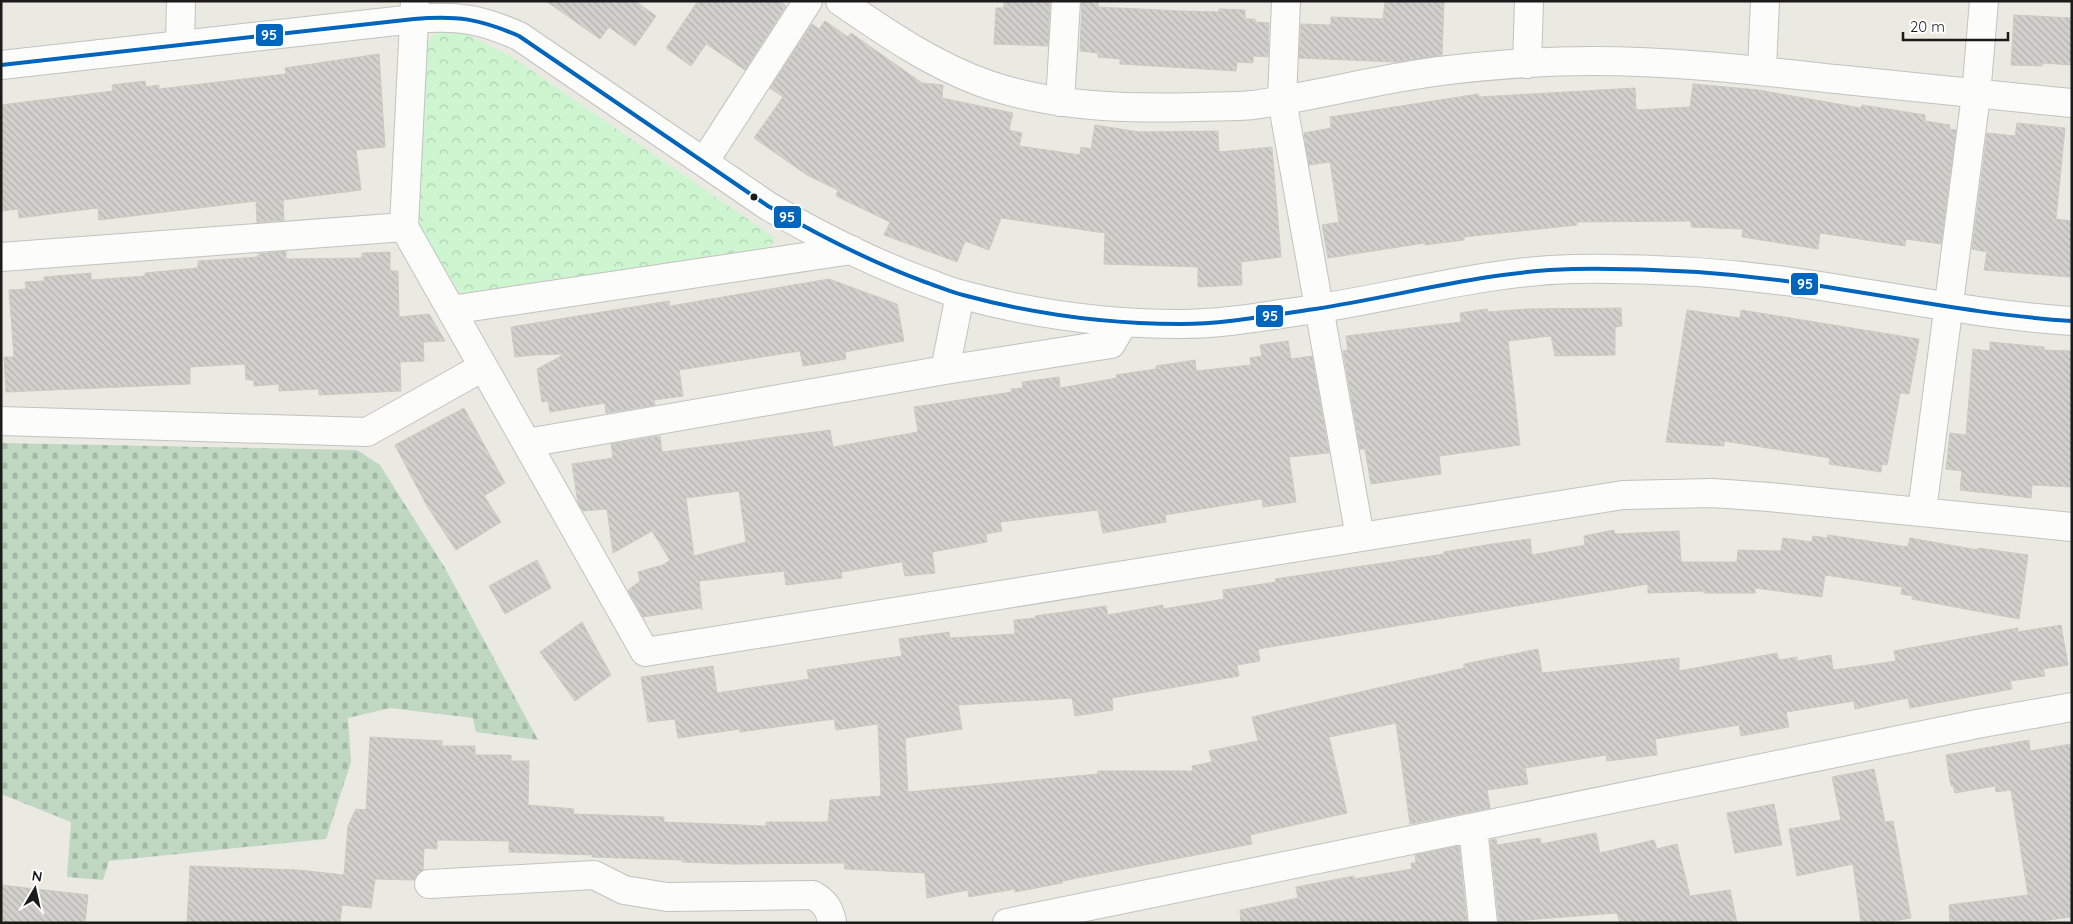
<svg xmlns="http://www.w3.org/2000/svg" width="2073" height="924" font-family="Quicksand,sans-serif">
<defs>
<pattern id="cemetery-stones" width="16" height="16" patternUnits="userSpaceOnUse" patternTransform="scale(1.25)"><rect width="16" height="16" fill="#c0d7c2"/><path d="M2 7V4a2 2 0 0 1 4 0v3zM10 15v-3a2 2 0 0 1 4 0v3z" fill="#a4b8a6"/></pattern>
<pattern id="park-crowns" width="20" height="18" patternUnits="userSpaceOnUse" patternTransform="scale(1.25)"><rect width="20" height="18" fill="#cdf5d0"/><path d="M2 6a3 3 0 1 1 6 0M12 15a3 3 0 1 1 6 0" fill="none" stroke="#afd1b2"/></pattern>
<pattern id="building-back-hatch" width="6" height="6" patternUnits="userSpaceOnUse" patternTransform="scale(1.25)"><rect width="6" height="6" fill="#d2d0cb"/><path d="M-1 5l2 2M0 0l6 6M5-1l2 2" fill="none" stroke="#b4b2ae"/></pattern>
</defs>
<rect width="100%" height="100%" fill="#eae9e2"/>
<path fill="url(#cemetery-stones)" d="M 1,443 L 357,450 L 380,465 L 445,568 L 538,740 L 476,732 L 473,718 L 390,708 L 348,718 L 351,762 L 326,839 L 109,861 L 103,880 L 67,877 L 71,822 L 1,794 Z"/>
<path fill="url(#park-crowns)" d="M 436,32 L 465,34 L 512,57 L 775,238 L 766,255 L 463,297 L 416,226 L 423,47 Z"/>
<path fill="url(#building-back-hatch)" stroke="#cdcac3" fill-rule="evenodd" d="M 546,1 L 635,1 L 656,16 L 635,46 L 609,27 L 600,39 Z
M 698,1 L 780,1 L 786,6 L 745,70 L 706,44 L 691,66 L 666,48 Z
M 1004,1 L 1050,1 L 1048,46 L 994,44 L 996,8 L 1004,8 Z
M 1082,1 L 1098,1 L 1098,7 L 1180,11 L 1219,12 L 1219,9 L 1245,10 L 1245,19 L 1255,19 L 1255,22 L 1269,23 L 1268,57 L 1253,56 L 1253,63 L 1237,62 L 1236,71 L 1120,64 L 1120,59 L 1098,57 L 1098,53 L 1080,51 Z
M 1385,1 L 1444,1 L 1442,55 L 1397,62 L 1299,58 L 1301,24 L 1331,25 L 1331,17 L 1383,19 Z
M 2014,15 L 2072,18 L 2072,65 L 2043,63 L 2042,66 L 2011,65 Z
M 825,21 L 848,37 L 851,33 L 922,83 L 943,85 L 942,98 L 1013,113 L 1009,130 L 1022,133 L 1019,146 L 1080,155 L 1081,147 L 1091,149 L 1095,125 L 1139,132 L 1218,131 L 1219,152 L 1272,147 L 1281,257 L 1241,262 L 1242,285 L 1198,287 L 1198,267 L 1104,264 L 1105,233 L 1001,218 L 989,250 L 965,241 L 957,262 L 884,235 L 890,222 L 836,196 L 838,190 L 807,175 L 754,138 L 783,97 L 770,88 L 812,24 L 819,29 Z
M 379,54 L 385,147 L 356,150 L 361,190 L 283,200 L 284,220 L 257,222 L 256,201 L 99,220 L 98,208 L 19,218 L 18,209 L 1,211 L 1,105 L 113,91 L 112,85 L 145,81 L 146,87 L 159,85 L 159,89 L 286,74 L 285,68 Z
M 1693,84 L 1758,90 L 1861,108 L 1862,105 L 1925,115 L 1925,121 L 1950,125 L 1949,129 L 1956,130 L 1941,244 L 1906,239 L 1905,246 L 1820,233 L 1818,249 L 1742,237 L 1743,229 L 1691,227 L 1691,221 L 1576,222 L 1577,225 L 1464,237 L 1464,240 L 1425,245 L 1425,243 L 1328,258 L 1322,225 L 1339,222 L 1330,162 L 1309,165 L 1304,133 L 1331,128 L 1330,117 L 1478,94 L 1479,97 L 1635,88 L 1636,110 L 1690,107 Z
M 2017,123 L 2065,128 L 2056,219 L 2072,221 L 2070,277 L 1984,270 L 1987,252 L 1972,249 L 1987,133 L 2015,136 Z
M 286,251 L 286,259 L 362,258 L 362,253 L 390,252 L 390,271 L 398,271 L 399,317 L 429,314 L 445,341 L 423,342 L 424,361 L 400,362 L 401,391 L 319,395 L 319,389 L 279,391 L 279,384 L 254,386 L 254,380 L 246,380 L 245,364 L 190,367 L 190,384 L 6,392 L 4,357 L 14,357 L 9,290 L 26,289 L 25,282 L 44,281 L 44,277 L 91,273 L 91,280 L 145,276 L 145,273 L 198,268 L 198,261 L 258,257 L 258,254 Z
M 829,279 L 897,304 L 904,341 L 845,352 L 846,359 L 803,366 L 800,351 L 679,370 L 683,396 L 654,400 L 655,405 L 606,413 L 605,403 L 550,412 L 548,401 L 542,402 L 537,369 L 565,354 L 534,355 L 515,357 L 511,327 L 669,301 L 670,306 Z
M 1621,308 L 1622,326 L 1615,327 L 1615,355 L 1555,356 L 1551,336 L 1508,341 L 1520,445 L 1439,456 L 1441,474 L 1371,484 L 1365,449 L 1360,449 L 1343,351 L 1348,350 L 1346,336 L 1461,322 L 1460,313 L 1487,309 L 1488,312 L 1526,309 Z
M 1687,310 L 1740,318 L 1741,310 L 1919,339 L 1909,394 L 1900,393 L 1887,465 L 1882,464 L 1881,472 L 1829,464 L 1830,458 L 1724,441 L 1724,446 L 1666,442 Z
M 1288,341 L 1291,359 L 1312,356 L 1329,453 L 1289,457 L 1296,502 L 1263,507 L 1262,499 L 1165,515 L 1166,522 L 1103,533 L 1098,510 L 1000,522 L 1002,531 L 986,534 L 987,542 L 932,552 L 935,573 L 905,576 L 902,562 L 841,572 L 842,578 L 786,585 L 784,571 L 699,581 L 702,610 L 701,608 L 643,617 L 628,590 L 640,581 L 638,572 L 663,565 L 670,560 L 652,531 L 613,553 L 607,509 L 583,511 L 578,503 L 572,464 L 613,458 L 611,444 L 660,436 L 662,452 L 830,430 L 833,447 L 918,432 L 914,407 L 1012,392 L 1011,389 L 1023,388 L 1022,382 L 1059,377 L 1060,388 L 1117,378 L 1116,375 L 1156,369 L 1156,366 L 1195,360 L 1196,371 L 1251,365 L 1250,358 L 1262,356 L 1260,345 ZM 739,491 L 746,542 L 694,556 L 686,498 Z
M 1990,342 L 2044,347 L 2044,350 L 2072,351 L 2072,487 L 2032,485 L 2031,498 L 1960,490 L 1962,471 L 1946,469 L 1950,433 L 1966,435 L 1973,349 L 1990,351 Z
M 464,408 L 505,483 L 484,496 L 501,522 L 456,550 L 427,506 L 395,445 Z
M 1614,530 L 1615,534 L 1679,531 L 1681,562 L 1737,562 L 1738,550 L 1781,551 L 1783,538 L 1812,542 L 1813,536 L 1827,538 L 1828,535 L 1908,547 L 1910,538 L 1978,550 L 1978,548 L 2028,555 L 2019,619 L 1912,599 L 1913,596 L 1901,594 L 1902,587 L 1825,575 L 1822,597 L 1755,588 L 1755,593 L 1704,593 L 1704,591 L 1648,593 L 1648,584 L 1258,649 L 1260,661 L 1237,665 L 1239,676 L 1112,698 L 1113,710 L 1075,716 L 1072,698 L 958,705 L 962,729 L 905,738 L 908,792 L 1098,774 L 1098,771 L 1193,771 L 1192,766 L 1212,762 L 1209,751 L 1258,741 L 1252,717 L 1464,668 L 1464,664 L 1538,649 L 1542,673 L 1679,658 L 1679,671 L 1777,653 L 1779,660 L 1797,657 L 1797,661 L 1831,655 L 1833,670 L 1896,661 L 1894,651 L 2018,628 L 2017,632 L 2061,625 L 2068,665 L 2043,669 L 2045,676 L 2010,681 L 2012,689 L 1910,708 L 1908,698 L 1855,709 L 1854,701 L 1786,712 L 1789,727 L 1741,736 L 1739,725 L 1655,739 L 1657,755 L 1607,761 L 1606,755 L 1525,768 L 1528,784 L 1487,790 L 1490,808 L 1410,824 L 1396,723 L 1329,737 L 1347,813 L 1250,835 L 1252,844 L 1062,881 L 1062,883 L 1015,892 L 1015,889 L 969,897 L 968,890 L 927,898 L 925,873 L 845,869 L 844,863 L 733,864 L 682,862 L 682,860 L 592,857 L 593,855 L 509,852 L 509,841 L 437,840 L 437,849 L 424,848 L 423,870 L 415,877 L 414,880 L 375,879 L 371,908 L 342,905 L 340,923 L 187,923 L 190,866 L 298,870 L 344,875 L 348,826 L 356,809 L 366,810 L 370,737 L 442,741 L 442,746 L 475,746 L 475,755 L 511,755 L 511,761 L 529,761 L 528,805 L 574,809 L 573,814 L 664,817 L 664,822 L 766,826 L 766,822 L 828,822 L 830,800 L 881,796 L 878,724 L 836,730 L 834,719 L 740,732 L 740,729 L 678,738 L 675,719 L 648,722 L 641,677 L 713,666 L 717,693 L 809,679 L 807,670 L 902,656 L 899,639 L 949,632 L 950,638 L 1015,634 L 1014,620 L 1036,618 L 1035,616 L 1106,606 L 1108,615 L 1163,605 L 1163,609 L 1224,599 L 1223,590 L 1276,582 L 1275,579 L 1444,554 L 1444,552 L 1492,544 L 1530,539 L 1532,555 L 1585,545 L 1584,536 Z
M 537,560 L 551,588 L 505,614 L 489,586 Z
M 582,622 L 611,675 L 575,701 L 540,652 Z
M 2029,740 L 2030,751 L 2072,744 L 2072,917 L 2024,923 L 1950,923 L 1949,905 L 2028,895 L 2011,790 L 1996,792 L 1995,786 L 1955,793 L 1953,785 L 1951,786 L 1946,755 Z
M 1874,769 L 1885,822 L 1893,821 L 1911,918 L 1882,923 L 1861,923 L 1853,864 L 1797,876 L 1789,829 L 1841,820 L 1832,777 Z
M 1774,804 L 1782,845 L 1735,853 L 1727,813 Z
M 1596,833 L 1600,853 L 1654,840 L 1657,849 L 1677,844 L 1690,896 L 1730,890 L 1737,923 L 1620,923 L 1617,913 L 1499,922 L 1490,840 L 1496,839 L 1497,845 L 1540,838 L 1541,844 Z
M 1459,846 L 1467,923 L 1241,923 L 1240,910 L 1298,898 L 1296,887 L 1354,876 L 1354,879 L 1412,869 L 1411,863 L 1416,863 L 1415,855 Z
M 1,885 L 88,895 L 85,923 L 1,923 Z"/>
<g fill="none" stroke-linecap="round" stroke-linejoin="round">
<defs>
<path id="minor" d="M 415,1 L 404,227 L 645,652 L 1623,495 L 1712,493 L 1769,497 L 2072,527
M 840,1 C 886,33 936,67 989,85 C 1054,107 1128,109 1196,107 C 1215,106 1234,107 1253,105 C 1316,96 1377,79 1440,71 C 1490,65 1542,61 1592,61 C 1677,61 1760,71 1845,80 C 1920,88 1996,96 2072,103
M 1286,1 L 1282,100 L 1360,537
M 180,45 L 181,1
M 1527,64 L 1529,1
M 1,65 L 414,19 C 457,15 480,19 519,36 L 768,206 C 818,235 871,262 925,282 C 937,286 950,292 963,295 C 1033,314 1108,324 1181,324 C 1226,324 1271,315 1315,309 C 1400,296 1486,271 1573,269 C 1646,268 1720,272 1793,282 C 1886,295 1978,315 2072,321
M 1762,69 L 1765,1
M 1060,102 L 1066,1
M 704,162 L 808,1
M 1,257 L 404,227
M 451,310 L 852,250
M 945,370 L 960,295
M 1,421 L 367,432 L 483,367
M 527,443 L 945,370 L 1111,344 L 1124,322
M 1922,511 L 1976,95 L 1984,1
M 1473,828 L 1483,923
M 429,884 L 594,875 L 624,890 L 667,897 L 813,895 C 825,902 830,909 832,923
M 1007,923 L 1977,724 L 2072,707"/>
</defs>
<use href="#minor" stroke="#c2c2bf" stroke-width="30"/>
<use href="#minor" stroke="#fcfcfb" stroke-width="28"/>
<defs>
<path id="bus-1" d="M 1,65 L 414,19 C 457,15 480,19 519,36 L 768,206 C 818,235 871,262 925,282 C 937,286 950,292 963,295 C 1033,314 1108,324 1181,324 C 1226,324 1271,315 1315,309 C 1400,296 1486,271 1573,269 C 1646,268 1720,272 1793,282 C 1886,295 1978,315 2072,321"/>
</defs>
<use href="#bus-1" stroke="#fff" stroke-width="8"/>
<use href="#bus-1" stroke="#0065bd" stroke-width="4"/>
</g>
<circle fill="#1b1b1b" stroke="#fff" stroke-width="2" cx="754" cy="197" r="4.5"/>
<g stroke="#fff" stroke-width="2">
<rect x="255" y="23" width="29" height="24" rx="5" fill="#0065bd"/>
<rect x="773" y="205" width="29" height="24" rx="5" fill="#0065bd"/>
<rect x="1790" y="272" width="29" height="24" rx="5" fill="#0065bd"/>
<rect x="1255" y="304" width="29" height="24" rx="5" fill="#0065bd"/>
</g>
<g font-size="14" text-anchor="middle" font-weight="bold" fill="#fff">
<text x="269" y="40">95</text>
<text x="787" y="222">95</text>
<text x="1805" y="289">95</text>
<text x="1270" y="321">95</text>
</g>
<rect width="2073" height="924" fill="none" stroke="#1b1b1b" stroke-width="5"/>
<g transform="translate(35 889) rotate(9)" stroke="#ffffff" stroke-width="4" paint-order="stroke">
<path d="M0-4L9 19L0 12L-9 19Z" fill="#1b1b1b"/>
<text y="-8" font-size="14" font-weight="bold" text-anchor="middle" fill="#1b1b1b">N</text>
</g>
<path d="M1903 32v8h105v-8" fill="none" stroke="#1b1b1b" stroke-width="2.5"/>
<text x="1910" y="32" font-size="15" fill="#1b1b1b" stroke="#ffffff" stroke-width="4" paint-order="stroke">20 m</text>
</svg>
